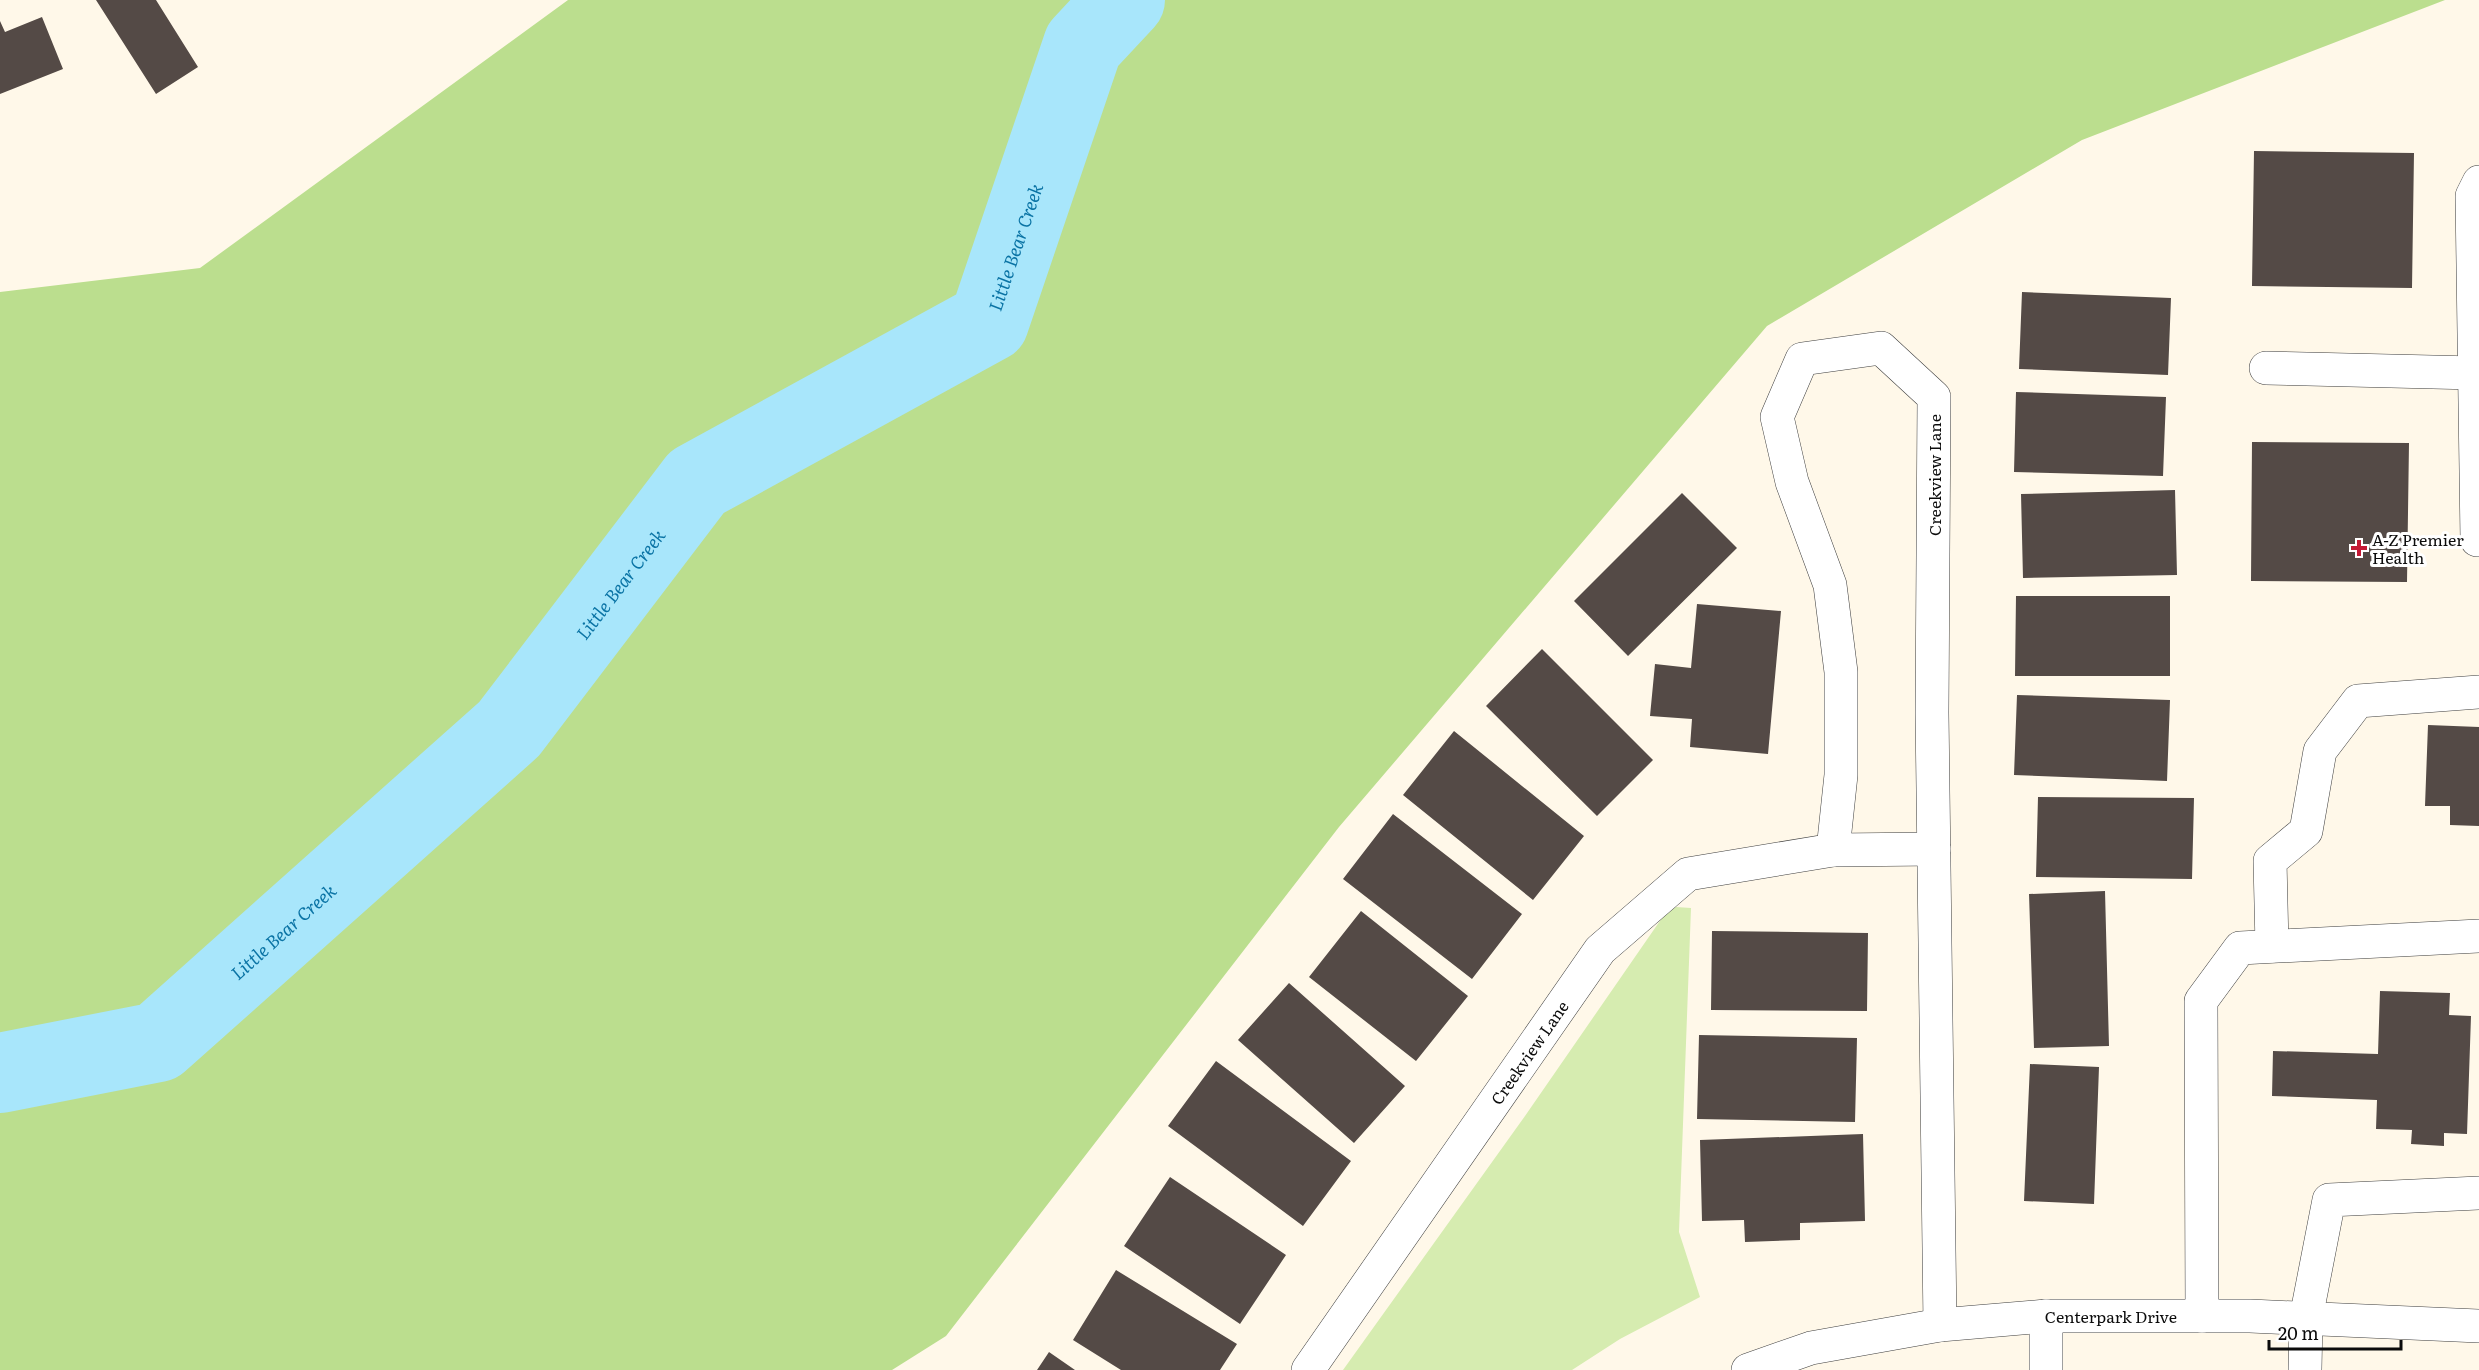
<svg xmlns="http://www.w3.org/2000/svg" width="2479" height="1370" font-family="Literata,serif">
<rect width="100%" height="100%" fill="#fff8e9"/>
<path fill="#d6ecb0" d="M 1676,907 L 1691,908 L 1679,1232 L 1700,1297 L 1620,1339 L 1572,1370 L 1343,1370 L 1525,1116 L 1664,915 Z"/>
<path fill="#bbde8e" d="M 568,0 L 2445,0 L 2082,140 L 1767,326 L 1339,827 L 946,1336 L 892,1370 L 0,1370 L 0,292 L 200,268 Z"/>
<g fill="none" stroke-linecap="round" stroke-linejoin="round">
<path stroke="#a8e6fb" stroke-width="80" id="s1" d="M 0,1073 L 158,1042 L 509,729 L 697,482 L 989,322 L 1083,45 L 1125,0"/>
</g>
<path fill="#544a46" d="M 96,0 L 156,0 L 198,67 L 156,94 Z
M 42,17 L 63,69 L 0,94 L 0,21 L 5,32 Z
M 2254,151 L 2414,153 L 2412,288 L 2252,286 Z
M 2022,292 L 2171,298 L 2168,375 L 2019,369 Z
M 2016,392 L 2166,397 L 2163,476 L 2014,472 Z
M 2252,442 L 2409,443 L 2407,582 L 2251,581 Z
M 2175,490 L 2177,575 L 2023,578 L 2021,494 Z
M 1682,493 L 1737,548 L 1628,656 L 1574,601 Z
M 2016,596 L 2170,596 L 2170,676 L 2015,676 Z
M 1697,604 L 1781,611 L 1768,754 L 1690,747 L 1692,719 L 1650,716 L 1655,664 L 1691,668 Z
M 1542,649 L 1653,760 L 1597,816 L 1486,706 Z
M 2017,695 L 2170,700 L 2167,781 L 2014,775 Z
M 2428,725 L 2479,727 L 2479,826 L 2450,825 L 2450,806 L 2425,806 Z
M 1454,731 L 1584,836 L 1533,900 L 1403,795 Z
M 2038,797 L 2194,798 L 2192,879 L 2036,877 Z
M 1393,814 L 1522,914 L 1472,979 L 1343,879 Z
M 2105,891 L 2109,1046 L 2034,1048 L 2029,894 Z
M 1361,911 L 1468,996 L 1416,1061 L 1309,977 Z
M 1712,931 L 1868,933 L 1867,1011 L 1711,1010 Z
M 1289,983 L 1405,1086 L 1354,1143 L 1238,1040 Z
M 2380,991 L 2450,993 L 2449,1015 L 2471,1016 L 2467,1134 L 2444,1133 L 2444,1146 L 2411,1144 L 2412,1130 L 2376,1129 L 2377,1100 L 2272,1096 L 2273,1051 L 2378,1054 Z
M 1699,1035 L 1857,1038 L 1855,1122 L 1697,1119 Z
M 1216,1061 L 1351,1161 L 1303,1226 L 1168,1126 Z
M 2030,1064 L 2099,1067 L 2094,1204 L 2024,1201 Z
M 1863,1134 L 1865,1221 L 1800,1223 L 1800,1240 L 1745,1242 L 1744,1220 L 1702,1221 L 1700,1140 Z
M 1170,1177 L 1286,1255 L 1240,1324 L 1124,1246 Z
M 1116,1270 L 1237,1344 L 1220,1370 L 1121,1370 L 1073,1340 Z
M 1049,1352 L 1075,1370 L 1037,1370 Z"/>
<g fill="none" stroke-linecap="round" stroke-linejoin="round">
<defs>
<g id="minor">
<path d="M 2266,368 L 2475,373"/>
<path d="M 2477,540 L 2472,196 L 2479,182"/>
<path d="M 1833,850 L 1934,849"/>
<path d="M 2272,946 L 2270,861 L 2306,831 L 2320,751 L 2358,701 L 2479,692"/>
<path d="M 2202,1316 L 2201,1001 L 2240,948 L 2479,936"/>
<path id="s2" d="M 1308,1370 L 1600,950 L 1688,874 L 1833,850 L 1841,775 L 1841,672 L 1830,585 L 1792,482 L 1777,417 L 1802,359 L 1881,348 L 1934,397 L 1932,713 L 1940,1325"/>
<path id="s3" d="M 1748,1370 L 1811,1348 L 1940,1325 L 2046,1316 L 2250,1316 L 2479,1326"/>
<path d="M 2046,1370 L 2046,1316"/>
<path d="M 2305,1370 L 2306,1318 L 2329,1200 L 2479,1193"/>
</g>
</defs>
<use href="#minor" stroke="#3e3e3e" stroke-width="34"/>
<use href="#minor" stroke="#fff" stroke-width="33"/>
</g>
<path fill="#c51935" stroke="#fff" stroke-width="2" d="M2356 539h6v6h6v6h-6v6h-6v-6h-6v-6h6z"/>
<g text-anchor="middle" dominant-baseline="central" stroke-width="6" stroke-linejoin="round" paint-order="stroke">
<g font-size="16" fill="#0b0b0b" stroke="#fff">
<text transform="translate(1934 475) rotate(-90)">Creekview Lane</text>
<text stroke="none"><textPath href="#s2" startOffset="387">Creekview Lane</textPath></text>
<text stroke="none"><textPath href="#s3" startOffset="369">Centerpark Drive</textPath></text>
</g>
<g font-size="16" fill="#0b0b0b" stroke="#fff" text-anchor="start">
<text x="2372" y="539">A-Z Premier<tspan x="2372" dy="18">Health</tspan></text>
</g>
<g font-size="18" font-style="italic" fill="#0b74a5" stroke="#fff">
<text stroke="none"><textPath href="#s1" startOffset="1354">Little Bear Creek</textPath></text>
<text stroke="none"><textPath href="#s1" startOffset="814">Little Bear Creek</textPath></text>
<text stroke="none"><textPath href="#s1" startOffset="328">Little Bear Creek</textPath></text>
</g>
</g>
<path d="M2269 1340v9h132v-9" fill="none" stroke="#0b0b0b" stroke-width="3"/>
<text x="2278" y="1340" font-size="18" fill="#0b0b0b" stroke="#ffffff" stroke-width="4.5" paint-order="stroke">20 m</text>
</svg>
